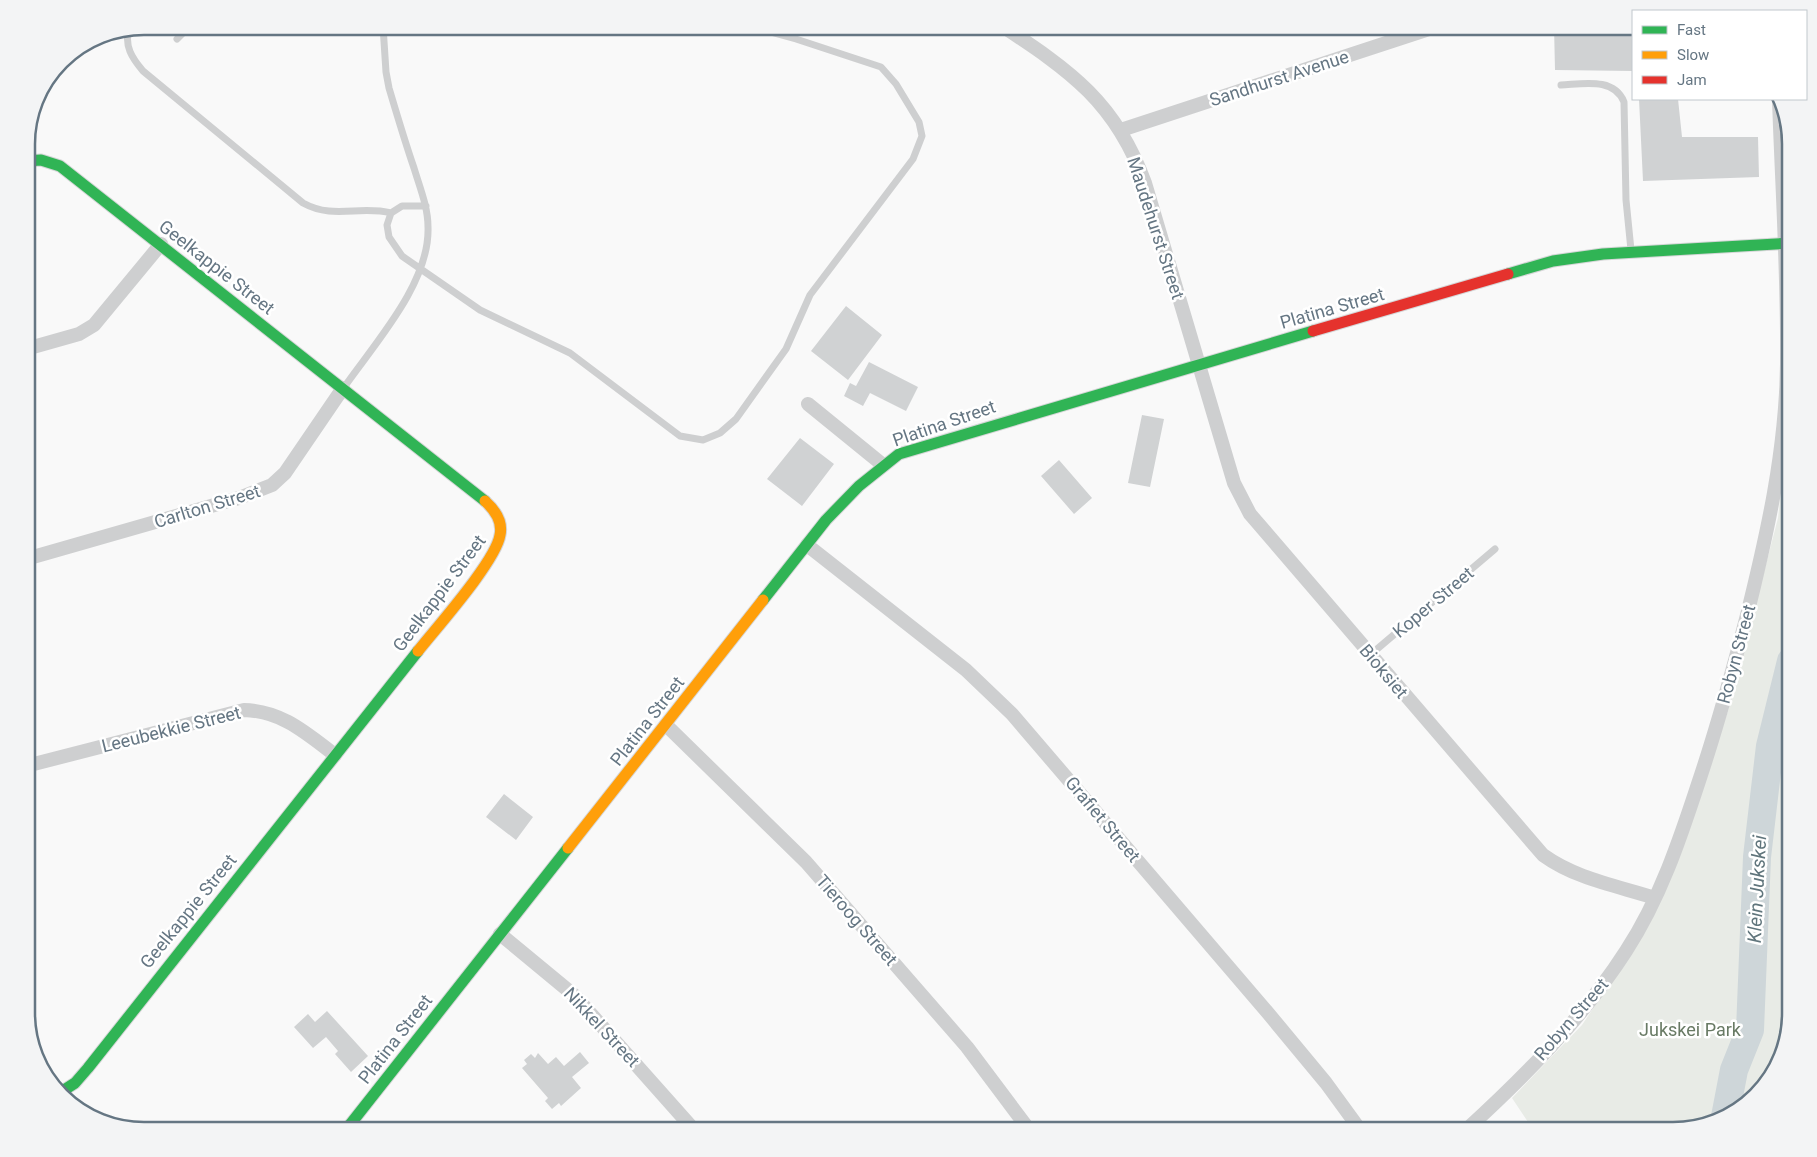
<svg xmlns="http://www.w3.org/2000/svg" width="1817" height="1157" font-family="Roboto,sans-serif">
<rect width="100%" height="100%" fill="#f9f9f9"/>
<path fill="#e8ebe6" d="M 1791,396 L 1791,1014 L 1771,1078 L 1732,1115 L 1674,1131 L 1534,1131 L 1512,1098 L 1582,1025 L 1630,953 L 1685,838 L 1728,711 L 1778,518 Z"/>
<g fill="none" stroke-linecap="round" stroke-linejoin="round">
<path stroke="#ced6d9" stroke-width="28" d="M 1725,1117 L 1734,1070 L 1750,1030 L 1757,857 L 1770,746 L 1791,661"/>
</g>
<path fill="#d0d2d3" d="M 1554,26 L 1633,26 L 1633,71 L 1555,70 Z
M 1639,99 L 1678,99 L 1682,137 L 1758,137 L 1759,177 L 1643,181 Z
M 846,306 L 882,335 L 848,380 L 811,351 Z
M 869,362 L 918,387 L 906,411 L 870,393 L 863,406 L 844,396 L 850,383 L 856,386 Z
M 1142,415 L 1164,419 L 1150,487 L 1128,483 Z
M 800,438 L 834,464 L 802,506 L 767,479 Z
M 1059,460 L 1092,498 L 1074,514 L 1041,476 Z
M 504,794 L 533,817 L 516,840 L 486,817 Z
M 327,1011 L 368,1056 L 351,1072 L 335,1054 L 338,1051 L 326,1037 L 313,1048 L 294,1027 L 308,1014 L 315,1022 Z
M 580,1052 L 589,1063 L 572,1077 L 581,1088 L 561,1106 L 559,1103 L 552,1109 L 545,1101 L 548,1098 L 522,1068 L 527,1064 L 524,1060 L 531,1054 L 535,1058 L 538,1053 L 548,1064 L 556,1057 L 564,1066 Z"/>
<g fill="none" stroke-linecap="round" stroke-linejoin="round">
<defs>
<path id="fast" d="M 26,161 L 41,160 L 60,166 L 485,501
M 1508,274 L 1553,261 L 1603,254 L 1791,243
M 763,600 L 826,520 L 859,486 L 899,454 L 1313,331
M 61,1092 L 75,1083 L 88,1068 L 418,651
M 345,1131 L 568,848"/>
<path id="slow" d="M 418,651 C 437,627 496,561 500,535 C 503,521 495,510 485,501
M 568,848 L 763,600"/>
<path id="jam" d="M 1313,331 L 1508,274"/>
</defs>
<use href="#fast" stroke="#d5d6d7" stroke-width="13"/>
<use href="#slow" stroke="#d5d6d7" stroke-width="13"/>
<use href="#jam" stroke="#d5d6d7" stroke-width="13"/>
<path stroke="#cecfd0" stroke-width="7" d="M 129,29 C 124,46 132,58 143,71 L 303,203 C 334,220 359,205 391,213
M 177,39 L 190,26
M 1561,85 C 1583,84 1614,77 1624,102 L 1626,200 L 1631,250
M 426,206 L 402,206 L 391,213 L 387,225 L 389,237 L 402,256 L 480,310 L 570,353 L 680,436 L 703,440 L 720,433 L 736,419 L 786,349 L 810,295 L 913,159 L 922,136 L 919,122 L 896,84 L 881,67 L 796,39 L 749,26
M 345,386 C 375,343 430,283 428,227 C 428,207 420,188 414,168 C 405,142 397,115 389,88 L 386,72 L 383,26
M 1370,655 L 1495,549"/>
<path stroke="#cecfd0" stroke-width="14" d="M 1002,26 C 1071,71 1116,103 1145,183 L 1234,483 L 1250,514 L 1543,855 C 1576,879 1618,886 1655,898
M 1121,130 L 1438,26
M 26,349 L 79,334 L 94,325 L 161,244
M 808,404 L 883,465
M 807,545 L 966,670 L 1012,714 L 1268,1013 L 1326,1083 L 1361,1131
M 26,559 L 239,498 L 272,485 L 285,473 L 343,388
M 666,725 L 806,862 L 967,1047 L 1030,1131
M 26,766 L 244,710 C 282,711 306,733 335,755
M 500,934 L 575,996 L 695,1131
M 1465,1131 C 1524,1077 1583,1018 1626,951 C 1660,899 1680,839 1699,781 C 1717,727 1732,673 1746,619 C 1767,535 1786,451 1787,364 C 1788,276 1782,188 1779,100"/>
<use href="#fast" stroke="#30b455" stroke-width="11"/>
<use href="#slow" stroke="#ff9f0a" stroke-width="11"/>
<use href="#jam" stroke="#e5322d" stroke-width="11"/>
</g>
<g text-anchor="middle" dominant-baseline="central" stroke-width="5" stroke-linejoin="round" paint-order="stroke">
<g font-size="18" fill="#657683" stroke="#fff">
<text transform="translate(1279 78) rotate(-18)">Sandhurst Avenue</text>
<text transform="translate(1156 228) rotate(72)">Maudehurst Street</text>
<text transform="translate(217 267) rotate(38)">Geelkappie Street</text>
<text transform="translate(1332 308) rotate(-16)">Platina Street</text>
<text transform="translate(944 423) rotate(-19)">Platina Street</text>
<text transform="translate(207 506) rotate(-17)">Carlton Street</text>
<text transform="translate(439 593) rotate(-53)">Geelkappie Street</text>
<text transform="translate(1433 602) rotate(-40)">Koper Street</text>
<text transform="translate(1736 654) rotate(-75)">Robyn Street</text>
<text transform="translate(1384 671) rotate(50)">Bioksiet</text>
<text transform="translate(647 721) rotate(-52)">Platina Street</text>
<text transform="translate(171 729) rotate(-14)">Leeubekkie Street</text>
<text transform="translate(1103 819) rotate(50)">Grafiet Street</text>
<text transform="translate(188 911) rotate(-51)">Geelkappie Street</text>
<text transform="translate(857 920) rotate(49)">Tieroog Street</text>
<text transform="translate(1571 1019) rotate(-49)">Robyn Street</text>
<text transform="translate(602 1027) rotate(47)">Nikkel Street</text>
<text transform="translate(395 1039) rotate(-52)">Platina Street</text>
</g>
<g font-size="18" fill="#687a64" stroke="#fff">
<text x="1690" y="1029">Jukskei Park</text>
</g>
<g font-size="19" font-style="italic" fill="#60757c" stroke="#fff">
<text transform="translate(1757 889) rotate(-87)">Klein Jukskei</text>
</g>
</g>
<path d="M0 0H1817V1157H0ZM144 35H1673A109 109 0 0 1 1782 144V1013A109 109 0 0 1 1673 1122H144A109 109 0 0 1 35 1013V144A109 109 0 0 1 144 35Z" fill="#f3f4f5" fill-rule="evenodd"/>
<path fill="none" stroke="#657683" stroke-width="2.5" d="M144 35H1673A109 109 0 0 1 1782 144V1013A109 109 0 0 1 1673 1122H144A109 109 0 0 1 35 1013V144A109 109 0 0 1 144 35Z"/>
<rect x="1632" y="10" width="175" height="90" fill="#ffffff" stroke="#c1c8cd"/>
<rect x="1642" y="26" width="25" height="8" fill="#30b455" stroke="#c1c8cd"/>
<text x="1677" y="35" font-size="15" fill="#657683">Fast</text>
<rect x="1642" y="51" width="25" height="8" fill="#ff9f0a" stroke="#c1c8cd"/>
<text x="1677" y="60" font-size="15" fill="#657683">Slow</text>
<rect x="1642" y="76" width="25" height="8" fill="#e5322d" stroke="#c1c8cd"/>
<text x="1677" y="85" font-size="15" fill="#657683">Jam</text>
</svg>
